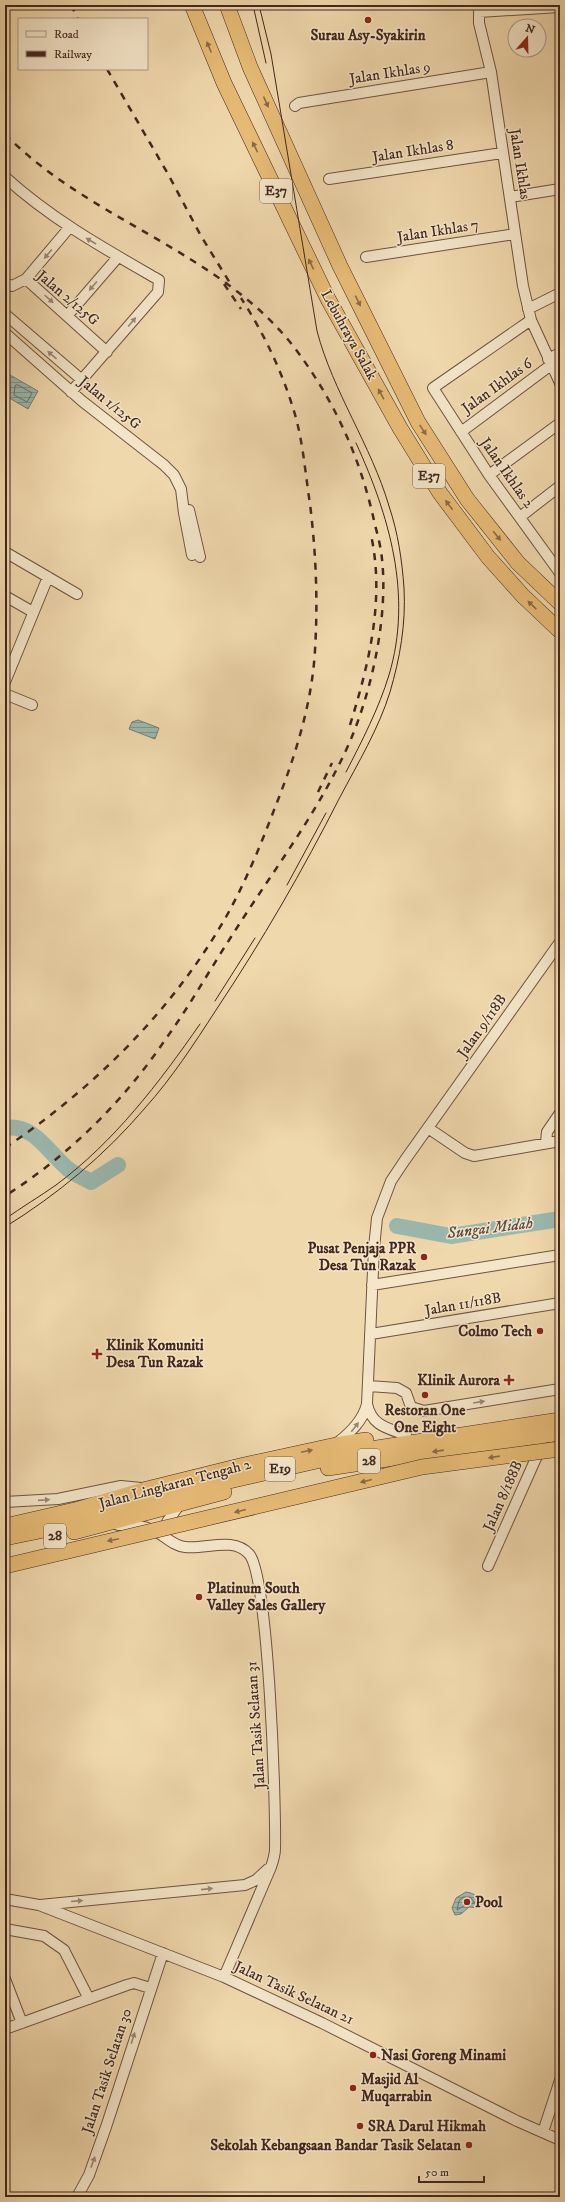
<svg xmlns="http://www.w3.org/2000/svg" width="565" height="2202" font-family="'IM FELL DW Pica',serif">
<defs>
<pattern id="water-rules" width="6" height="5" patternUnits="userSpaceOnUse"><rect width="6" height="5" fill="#9bb9b0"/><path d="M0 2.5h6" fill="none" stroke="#80968f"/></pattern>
</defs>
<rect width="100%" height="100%" fill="#f0d8ad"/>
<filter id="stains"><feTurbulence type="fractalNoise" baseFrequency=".005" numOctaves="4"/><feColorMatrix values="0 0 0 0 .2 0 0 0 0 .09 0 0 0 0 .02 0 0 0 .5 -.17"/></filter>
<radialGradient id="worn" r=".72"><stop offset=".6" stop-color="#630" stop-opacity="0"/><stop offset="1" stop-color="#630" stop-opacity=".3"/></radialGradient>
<path fill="url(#water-rules)" stroke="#777f75" d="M 10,375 L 38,391 L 28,409 L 6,396 L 11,389 L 10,385 L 6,381 Z
M 138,720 L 159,728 L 155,739 L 129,729 L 132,722 Z
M 466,1892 C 474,1893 479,1897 481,1904 L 479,1908 L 469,1907 L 461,1914 L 455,1915 L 452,1908 L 456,1898 Z"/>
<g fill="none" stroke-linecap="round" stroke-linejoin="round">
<path stroke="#6e7066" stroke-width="1" d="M 18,385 L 32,393 L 27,402 L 14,395 L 15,386 Z
M 464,1897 L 470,1897 L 475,1903 L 467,1904 L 457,1910 L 459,1901 Z"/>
<path stroke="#9bb9b0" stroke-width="16" d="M 5,1128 C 33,1123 48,1152 67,1168 C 73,1174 83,1177 91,1182 L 118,1165
M 397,1226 L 451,1236 L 560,1219"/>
<defs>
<path id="minor" d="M 560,7 L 479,12 L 479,23 L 491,72 L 523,286 L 531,320 L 560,383
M 295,106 L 299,103 L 491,72
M 5,177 C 51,219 105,249 159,280 L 158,292 L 71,392
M 329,179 L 502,153
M 510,197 L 560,189
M 366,257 L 515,234
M 26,279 L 69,228
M 5,283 L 12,286 L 26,279 L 107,352
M 528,309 L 560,293
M 5,314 L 82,380
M 67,316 L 118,257
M 531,320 L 433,388 L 489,475 L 560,573
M 5,333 L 82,401 L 164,465 L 174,475 L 181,489 L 184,513 L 192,555
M 548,359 L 560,353
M 461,432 L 551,365
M 489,475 L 560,423
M 189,510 L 200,557
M 520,517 L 560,486
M 5,552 L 77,594
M 5,596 L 33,612
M 5,682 L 48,577
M 5,694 L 32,705
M 428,1128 L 465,1153 L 474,1156 L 560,1141
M 546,1143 L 547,1132 L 560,1113
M 372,1285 L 560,1255
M 371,1334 L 560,1303
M 369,1386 L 397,1388 L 406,1393 L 411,1407 L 424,1411 L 560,1389
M 367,1404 C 372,1426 387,1428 406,1435
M 337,1443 C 350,1433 363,1421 367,1404 L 374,1248 L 377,1218 L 391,1181 L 405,1160 L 560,942
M 5,1502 L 58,1499 L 121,1486 L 141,1488
M 118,1525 C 130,1525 142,1525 153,1530 C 164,1535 173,1546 185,1547 C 205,1550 233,1536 249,1554 C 269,1575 276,1809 275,1849 C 275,1855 273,1861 271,1867 L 224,1977
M 165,1533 L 167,1522 L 180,1504
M 488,1566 L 537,1456 L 538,1446
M 5,1899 L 39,1905 L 224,1977 L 322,2023 L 517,2121 L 560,2140
M 40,1905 L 245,1885 L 256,1880 L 268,1869
M 5,1929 L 44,1936 L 64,1950 L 89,1999
M 5,1979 L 22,2023
M 5,2029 L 127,1985 L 134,1983 L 150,1988
M 543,2132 L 560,2080
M 77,2197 L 89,2175 L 106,2127 L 163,1953"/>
<path id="highway" d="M 192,5 L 224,83 L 328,299 L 400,428 L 440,493 L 488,557 L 523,596 L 560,631
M 227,5 L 250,67 L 340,266 L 418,422 L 467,499 L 518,563 L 560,603
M 328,1468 L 560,1433
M 5,1526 L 79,1509 L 147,1489 L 244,1465 L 336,1445 L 366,1440
M 74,1532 L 224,1492
M 5,1538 L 54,1528 L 168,1495 L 364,1450 L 560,1420"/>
</defs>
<use href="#minor" stroke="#6e5341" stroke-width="12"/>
<use href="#highway" stroke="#42271d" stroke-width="16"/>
<use href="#minor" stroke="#f5e6ca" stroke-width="10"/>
<use href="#highway" stroke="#e8bc76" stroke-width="15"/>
<path stroke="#42271d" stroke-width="1" d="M 253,5 L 266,63
M 346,772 C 362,741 379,708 389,675 C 413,595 389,515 356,443
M 287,885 L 326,813
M 215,1001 L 255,938
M 5,1219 C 22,1207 39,1197 56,1185 C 114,1142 159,1083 200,1024
M 5,1227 C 57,1195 105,1155 145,1108 C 172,1078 194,1044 216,1010 C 262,941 303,870 340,797 C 358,763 379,728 390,692 C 400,658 406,624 404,588 C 402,560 398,533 389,506 C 371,445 333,392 317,331 L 271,54 L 259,5"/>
<path stroke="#42271d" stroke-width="2.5" stroke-dasharray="7 7" stroke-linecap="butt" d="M 71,5 L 78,19
M 107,69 L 168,174 L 201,236 L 230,283
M 5,134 C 90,221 218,250 294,347 C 335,401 361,459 375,525 C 378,536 381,548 382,559 C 388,615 373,686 351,739 C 321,809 272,872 231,937 C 209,971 189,1007 165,1040 C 123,1102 68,1156 5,1196
M 224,284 L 241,309
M 350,725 C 369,664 385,599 371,535
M 318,792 L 332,763
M 5,1148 C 94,1088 172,1011 226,917 C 245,883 260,847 274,810 C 294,760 312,705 315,650 C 318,601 316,553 310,504 C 305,472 303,439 293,408 C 281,369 263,332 241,298"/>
<defs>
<path id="highway-bridge" d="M 5,1566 L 422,1467 L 560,1449"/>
</defs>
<use href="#highway-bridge" stroke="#42271d" stroke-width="16" stroke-linecap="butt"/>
<use href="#highway-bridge" stroke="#e8bc76" stroke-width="15"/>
</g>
<defs><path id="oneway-solid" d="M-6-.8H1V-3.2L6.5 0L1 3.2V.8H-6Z"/></defs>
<g fill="#8d6a45">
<use href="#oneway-solid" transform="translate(209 47) rotate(-113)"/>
<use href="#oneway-solid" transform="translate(266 102) rotate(66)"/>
<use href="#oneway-solid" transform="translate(255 147) rotate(-116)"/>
<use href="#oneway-solid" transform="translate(311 264) rotate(-116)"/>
<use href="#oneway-solid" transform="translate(358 301) rotate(64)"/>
<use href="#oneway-solid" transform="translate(381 394) rotate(-119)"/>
<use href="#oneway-solid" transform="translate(423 430) rotate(57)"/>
<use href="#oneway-solid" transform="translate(449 505) rotate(-127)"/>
<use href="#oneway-solid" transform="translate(497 536) rotate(51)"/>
<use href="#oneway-solid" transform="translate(532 605) rotate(-136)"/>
<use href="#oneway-solid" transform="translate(307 1451) rotate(-12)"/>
<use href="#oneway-solid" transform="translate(438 1451) rotate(172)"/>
<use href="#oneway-solid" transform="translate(494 1457) rotate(172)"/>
<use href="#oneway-solid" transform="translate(366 1481) rotate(166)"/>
<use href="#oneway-solid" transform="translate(240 1511) rotate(166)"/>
<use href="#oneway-solid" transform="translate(113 1540) rotate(168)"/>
</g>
<g fill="#9c8674">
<use href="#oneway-solid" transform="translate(91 241) rotate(-150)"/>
<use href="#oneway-solid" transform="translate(48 254) rotate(130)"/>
<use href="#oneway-solid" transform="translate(93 286) rotate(131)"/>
<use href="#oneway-solid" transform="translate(49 299) rotate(42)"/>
<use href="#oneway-solid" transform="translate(132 322) rotate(-50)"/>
<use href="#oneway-solid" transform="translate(52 355) rotate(-139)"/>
<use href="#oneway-solid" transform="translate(479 1402) rotate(-9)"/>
<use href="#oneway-solid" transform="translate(355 1427) rotate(-52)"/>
<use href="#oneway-solid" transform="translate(44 1500) rotate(-4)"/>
<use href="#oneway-solid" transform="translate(207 1889) rotate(-6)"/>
<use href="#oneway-solid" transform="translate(77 1901) rotate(-5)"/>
<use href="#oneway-solid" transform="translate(133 2038) rotate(-72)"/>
<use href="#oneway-solid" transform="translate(93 2162) rotate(-70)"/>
</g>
<g fill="#8f2418" stroke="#f5e6ca" stroke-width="1.5">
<circle cx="368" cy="20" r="4"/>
<circle cx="424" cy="1257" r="4"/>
<circle cx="540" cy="1331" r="4"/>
<path d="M95 1348h4v4h4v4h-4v4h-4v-4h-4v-4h4z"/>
<path d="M507 1374h4v4h4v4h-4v4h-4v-4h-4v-4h4z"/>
<circle cx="425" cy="1395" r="4"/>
<circle cx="199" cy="1597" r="4"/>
<circle cx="467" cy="1902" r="4"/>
<circle cx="373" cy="2055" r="4"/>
<circle cx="353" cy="2088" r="4"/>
<circle cx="360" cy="2126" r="4"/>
<circle cx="469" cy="2145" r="4"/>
</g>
<g text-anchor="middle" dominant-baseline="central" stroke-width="3" stroke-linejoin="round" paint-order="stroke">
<g fill="#f5e6ca" stroke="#786051" stroke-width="1">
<rect x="260" y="179" width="32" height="24" rx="3"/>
<rect x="413" y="464" width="32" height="24" rx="3"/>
<rect x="358" y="1449" width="22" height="24" rx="3"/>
<rect x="265" y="1457" width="30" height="24" rx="3"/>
<rect x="44" y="1524" width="22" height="24" rx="3"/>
</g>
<g font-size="14" font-weight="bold" fill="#42271d">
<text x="276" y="191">E37</text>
<text x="429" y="476">E37</text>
<text x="369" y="1461">28</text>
<text x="280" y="1469">E19</text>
<text x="55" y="1536">28</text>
</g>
<g font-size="15" font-weight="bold" fill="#42271d" stroke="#f5e6ca" text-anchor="start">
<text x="368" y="35" text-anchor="middle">Surau Asy-Syakirin</text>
<text x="416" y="1248" text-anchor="end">Pusat Penjaja PPR<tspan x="416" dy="17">Desa Tun Razak</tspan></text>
<text x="532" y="1331" text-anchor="end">Colmo Tech</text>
<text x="106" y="1345">Klinik Komuniti<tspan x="106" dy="17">Desa Tun Razak</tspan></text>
<text x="500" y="1380" text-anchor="end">Klinik Aurora</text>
<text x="425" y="1410" text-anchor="middle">Restoran One<tspan x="425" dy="17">One Eight</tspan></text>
<text x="207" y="1588">Platinum South<tspan x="207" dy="17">Valley Sales Gallery</tspan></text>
<text x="475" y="1902">Pool</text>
<text x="381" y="2055">Nasi Goreng Minami</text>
<text x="361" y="2079">Masjid Al<tspan x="361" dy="17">Muqarrabin</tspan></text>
<text x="368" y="2126">SRA Darul Hikmah</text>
<text x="461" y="2145" text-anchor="end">Sekolah Kebangsaan Bandar Tasik Selatan</text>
</g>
<g font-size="15" fill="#42271d" stroke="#f5e6ca">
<text transform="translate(390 73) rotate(-9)">Jalan Ikhlas 9</text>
<text transform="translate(413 151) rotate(-9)">Jalan Ikhlas 8</text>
<text transform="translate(520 164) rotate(81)">Jalan Ikhlas</text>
<text transform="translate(438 231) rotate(-9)">Jalan Ikhlas 7</text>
<text transform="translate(68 298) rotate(40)">Jalan 2/125G</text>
<text transform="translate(349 335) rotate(61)">Lebuhraya Salak</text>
<text transform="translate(497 386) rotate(-36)">Jalan Ikhlas 6</text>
<text transform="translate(110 403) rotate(39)">Jalan 1/125G</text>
<text transform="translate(507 473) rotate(55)">Jalan Ikhlas 2</text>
<text transform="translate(482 1026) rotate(-55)">Jalan 9/118B</text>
<text transform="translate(463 1304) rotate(-10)">Jalan 11/118B</text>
<text transform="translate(175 1484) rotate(-15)">Jalan Lingkaran Tengah 2</text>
<text transform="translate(503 1496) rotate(-66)">Jalan 8/188B</text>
<text transform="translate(256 1725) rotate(-94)">Jalan Tasik Selatan 31</text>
<text transform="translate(294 1993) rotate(25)">Jalan Tasik Selatan 21</text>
<text transform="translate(107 2071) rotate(-72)">Jalan Tasik Selatan 30</text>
</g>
<g font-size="16" font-style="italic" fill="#584c42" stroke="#f5e6ca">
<text transform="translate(490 1228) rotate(-7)">Sungai Midah</text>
</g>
</g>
<rect width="565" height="2202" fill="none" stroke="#f0d8ad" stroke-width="20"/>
<rect x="6" y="6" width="553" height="2190" fill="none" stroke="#42271d" stroke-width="2"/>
<rect x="10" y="10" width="545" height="2182" fill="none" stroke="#42271d"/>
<rect x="18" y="18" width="130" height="52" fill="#f5e6ca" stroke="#ad9a85"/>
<rect x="26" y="31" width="20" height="6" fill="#f5e6ca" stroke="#ad9a85"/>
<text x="54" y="38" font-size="12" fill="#42271d">Road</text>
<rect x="26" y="51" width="20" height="6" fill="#42271d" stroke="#ad9a85"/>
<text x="54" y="58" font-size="12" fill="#42271d">Railway</text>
<g transform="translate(527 38) rotate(20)"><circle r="19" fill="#f5e6ca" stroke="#ad9a85"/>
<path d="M0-3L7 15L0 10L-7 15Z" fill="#8f2418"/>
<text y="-6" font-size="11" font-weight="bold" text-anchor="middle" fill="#42271d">N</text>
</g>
<path d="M419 2176v6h65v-6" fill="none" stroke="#42271d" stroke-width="2"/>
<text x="425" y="2176" font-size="12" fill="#42271d" stroke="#f5e6ca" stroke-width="3" paint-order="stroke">50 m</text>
<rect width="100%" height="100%" filter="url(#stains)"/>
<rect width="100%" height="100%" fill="url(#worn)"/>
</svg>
